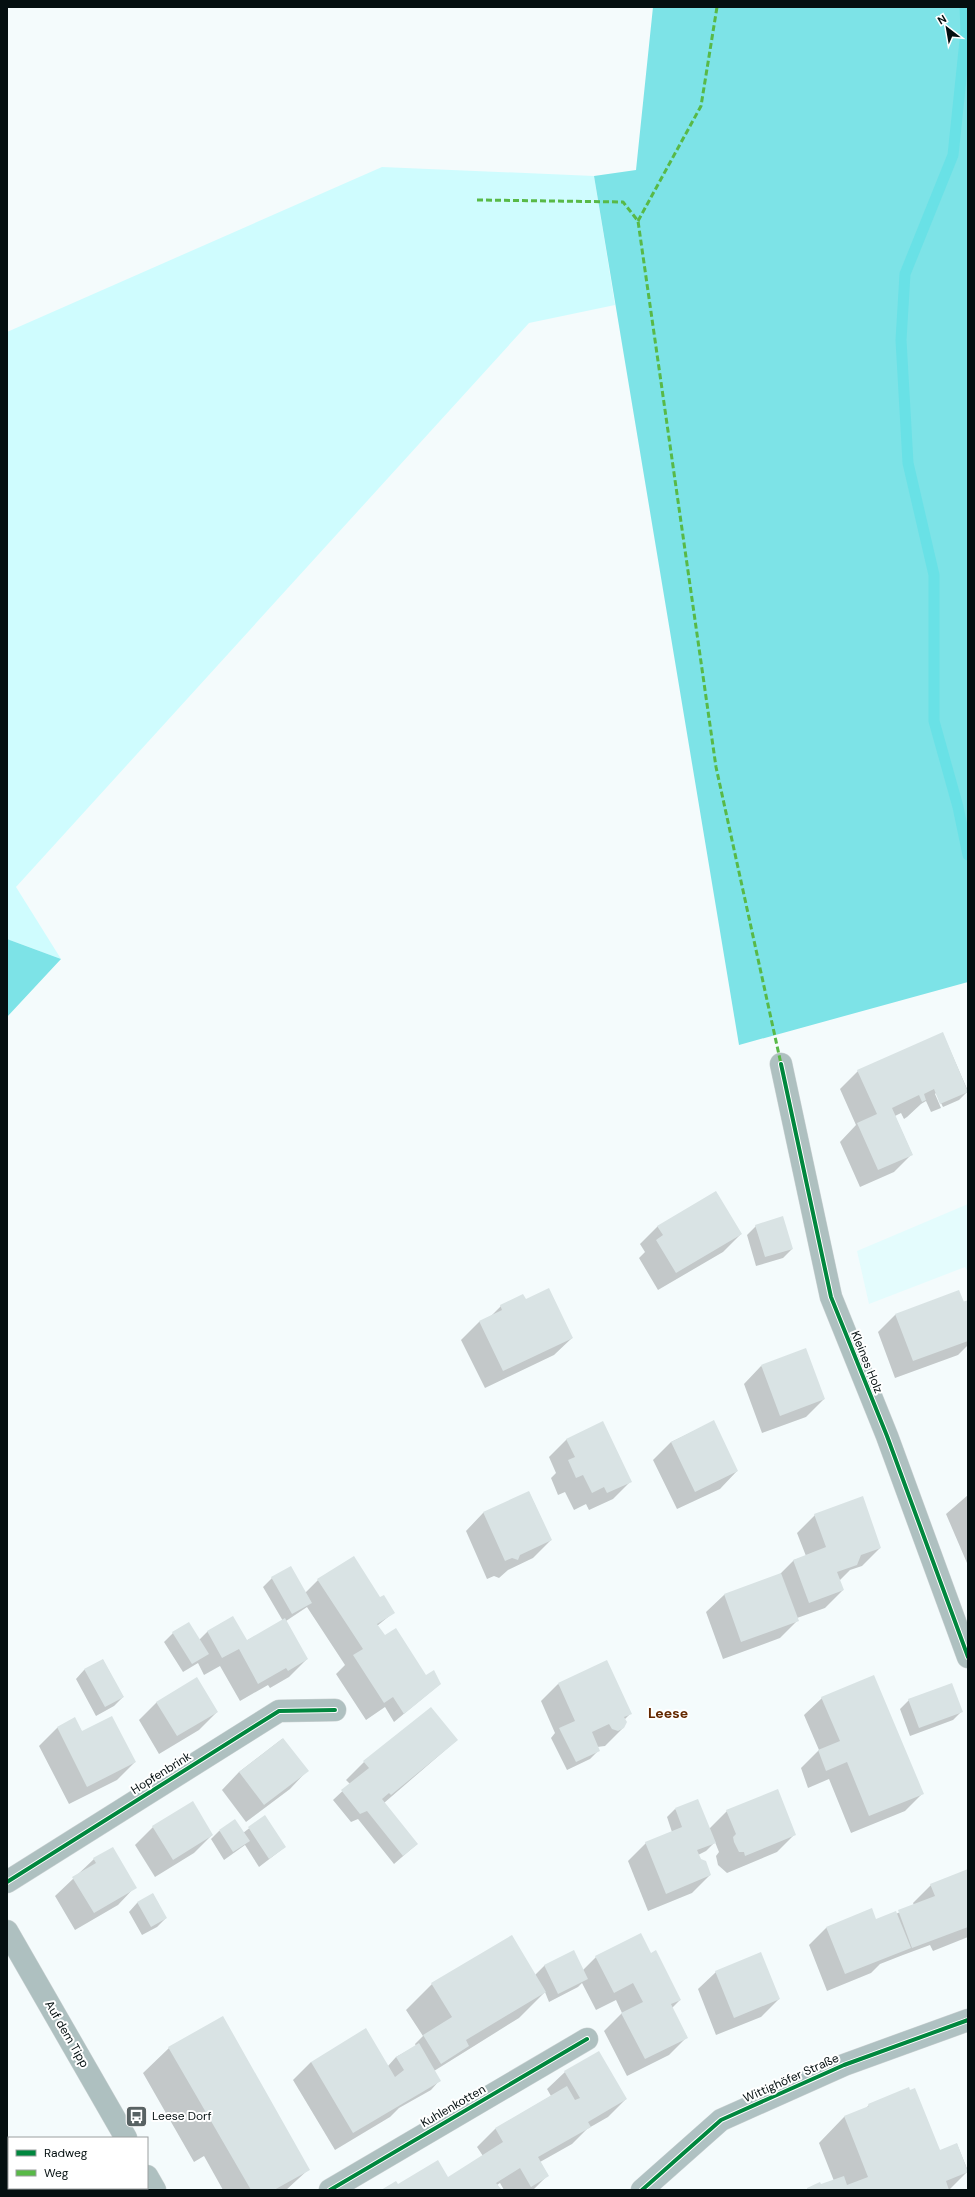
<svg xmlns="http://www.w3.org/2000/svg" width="975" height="2197" font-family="'DM Sans',sans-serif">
<rect width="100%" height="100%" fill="#f4fbfc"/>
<path fill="#e4fcfd" d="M 968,1204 L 968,1272 L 965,1267 L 869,1304 L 857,1251 Z"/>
<path fill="#cffcfe" d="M 382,167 L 594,176 L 615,305 L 529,323 L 16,887 L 61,959 L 7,939 L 7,332 Z"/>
<path fill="#7de3e7" d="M 653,7 L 968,7 L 968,982 L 739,1045 L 594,176 L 636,170 Z
M 7,939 L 61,959 L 7,1017 Z"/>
<path fill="#0003" d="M 943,1034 L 968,1091 L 959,1100 L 943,1107 L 936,1093 L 935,1094 L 941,1108 L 931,1112 L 926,1101 L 921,1104 L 907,1117 L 904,1119 L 901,1113 L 895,1116 L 912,1154 L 894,1172 L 860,1187 L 840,1142 L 856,1125 L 840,1089 L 858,1071 Z
M 658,1226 L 741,1234 L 723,1252 L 658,1290 L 639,1258 L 645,1252 L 640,1244 Z
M 756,1226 L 792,1249 L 783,1258 L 756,1266 L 747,1235 Z
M 525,1301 L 572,1338 L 554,1355 L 485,1388 L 461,1340 L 479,1322 L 490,1317 L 501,1306 Z
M 968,1301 L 968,1345 L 958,1355 L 895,1378 L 878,1332 L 895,1315 Z
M 761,1366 L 824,1399 L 806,1417 L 762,1433 L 744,1384 Z
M 713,1422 L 737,1471 L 720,1489 L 677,1509 L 653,1460 L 671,1442 Z
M 567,1439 L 630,1482 L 613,1499 L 589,1510 L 586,1504 L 574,1510 L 565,1492 L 558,1495 L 551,1478 L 556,1473 L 549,1457 Z
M 529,1492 L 551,1540 L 533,1558 L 508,1570 L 499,1578 L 494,1576 L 487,1579 L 466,1531 L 483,1513 Z
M 968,1495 L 968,1563 L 967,1563 L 946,1514 Z
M 815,1515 L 880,1548 L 862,1566 L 850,1570 L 839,1581 L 843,1590 L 825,1608 L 797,1618 L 798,1620 L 780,1638 L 723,1659 L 706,1612 L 724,1595 L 779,1575 L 794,1560 L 806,1556 L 797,1533 Z
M 272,1578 L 305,1593 L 318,1580 L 379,1597 L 393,1613 L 377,1626 L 384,1637 L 425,1675 L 440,1684 L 394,1722 L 385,1707 L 366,1720 L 336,1674 L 345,1665 L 307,1607 L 286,1621 L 307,1659 L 289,1677 L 270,1688 L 268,1685 L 240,1701 L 220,1666 L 204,1675 L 198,1663 L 183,1672 L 164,1642 L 173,1633 L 199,1640 L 208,1631 L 246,1641 L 283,1621 L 263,1587 Z
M 103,1660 L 123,1697 L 114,1706 L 96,1716 L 76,1679 L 84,1670 Z
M 558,1684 L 630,1714 L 624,1720 L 623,1728 L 605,1746 L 597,1747 L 599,1750 L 590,1759 L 567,1770 L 551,1738 L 555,1733 L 541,1701 Z
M 822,1698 L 923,1793 L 905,1811 L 851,1833 L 829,1779 L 808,1788 L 801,1768 L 819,1750 L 804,1715 Z
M 909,1700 L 962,1711 L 953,1720 L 910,1736 L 900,1709 Z
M 157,1702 L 217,1712 L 199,1730 L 159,1754 L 139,1720 Z
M 75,1719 L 82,1732 L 135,1762 L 117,1780 L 69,1804 L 39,1746 L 57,1728 Z
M 282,1739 L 307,1771 L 290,1789 L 246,1822 L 222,1790 L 239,1772 Z
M 457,1740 L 384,1803 L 417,1844 L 394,1864 L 358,1819 L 351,1822 L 333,1800 L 350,1784 L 346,1780 L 364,1762 Z
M 675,1809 L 709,1829 L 727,1811 L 795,1834 L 777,1852 L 727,1873 L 718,1865 L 716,1856 L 719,1852 L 715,1842 L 706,1851 L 698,1855 L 710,1875 L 692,1893 L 648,1911 L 628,1861 L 646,1843 L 672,1832 L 667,1817 Z
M 265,1816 L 285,1847 L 259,1867 L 245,1845 L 224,1860 L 211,1839 L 219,1831 L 243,1833 Z
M 153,1827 L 212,1835 L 194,1853 L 155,1877 L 135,1845 Z
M 94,1859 L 135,1887 L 118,1905 L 75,1930 L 55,1896 Z
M 968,1870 L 968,1937 L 933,1951 L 930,1945 L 903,1955 L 880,1964 L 871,1973 L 827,1991 L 809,1945 L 826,1928 L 875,1920 L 896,1914 L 914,1905 L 913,1903 L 931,1885 Z
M 153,1894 L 166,1918 L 157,1927 L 142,1935 L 129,1912 L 137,1903 Z
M 651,1954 L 680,2000 L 672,2008 L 687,2037 L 669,2055 L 627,2076 L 604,2031 L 622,2013 L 616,2000 L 596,2010 L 582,1983 L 578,1987 L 549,2002 L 545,1992 L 519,2018 L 434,2071 L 439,2081 L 431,2090 L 399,2108 L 390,2117 L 335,2150 L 293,2080 L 311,2062 L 388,2066 L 396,2057 L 416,2046 L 415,2044 L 423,2036 L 406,2010 L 432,1984 L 535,1975 L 545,1965 L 583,1970 L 596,1957 Z
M 716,1972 L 779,1999 L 761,2017 L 716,2035 L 698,1989 Z
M 169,2048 L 309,2169 L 286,2190 L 223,2190 L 204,2156 L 194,2162 L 143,2073 Z
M 565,2072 L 626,2099 L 608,2117 L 587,2129 L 572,2144 L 540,2162 L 548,2175 L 533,2190 L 504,2190 L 500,2183 L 497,2185 L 501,2190 L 383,2190 L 398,2186 L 448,2179 L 483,2156 L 477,2147 L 495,2129 L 551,2096 L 547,2089 Z
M 869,2105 L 939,2151 L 957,2144 L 968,2171 L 949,2190 L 808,2190 L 834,2181 L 819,2143 L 844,2117 L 865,2109 Z"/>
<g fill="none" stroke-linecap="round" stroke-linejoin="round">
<path stroke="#69e1e6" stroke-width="11" d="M 965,7 L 966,31 L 953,155 L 905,274 L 901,340 L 908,463 L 934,575 L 934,721 L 958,807 L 968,855"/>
</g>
<path fill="#d9e3e4" d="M 943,1032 L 968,1092 L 940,1104 L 934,1089 L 924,1094 L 926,1100 L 922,1102 L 919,1095 L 892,1108 L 913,1155 L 878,1170 L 857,1123 L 877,1114 L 857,1070 Z
M 716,1191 L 742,1234 L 676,1273 L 656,1240 L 663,1235 L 657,1226 Z
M 783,1216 L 793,1249 L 765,1257 L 755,1225 Z
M 549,1288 L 573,1338 L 503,1371 L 479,1321 L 502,1310 L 500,1305 L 523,1294 L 526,1299 Z
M 959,1290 L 964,1302 L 968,1300 L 968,1341 L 913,1361 L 895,1314 Z
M 806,1348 L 825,1399 L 780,1416 L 761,1365 Z
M 714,1420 L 738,1471 L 695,1492 L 671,1442 Z
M 603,1421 L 632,1482 L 607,1493 L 604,1487 L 592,1493 L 583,1475 L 576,1478 L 568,1460 L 575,1457 L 566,1439 Z
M 529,1491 L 552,1540 L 520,1555 L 518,1560 L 512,1558 L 505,1561 L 483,1512 Z
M 863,1496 L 881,1548 L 861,1555 L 857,1565 L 837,1572 L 844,1590 L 809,1603 L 793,1560 L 826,1547 L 814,1514 Z
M 354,1556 L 380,1597 L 384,1595 L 395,1613 L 377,1624 L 385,1635 L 396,1628 L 426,1675 L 434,1670 L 441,1684 L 404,1714 L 393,1697 L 384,1703 L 353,1655 L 363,1649 L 317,1579 Z
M 291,1566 L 312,1603 L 292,1614 L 271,1577 Z
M 781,1573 L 799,1621 L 741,1642 L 724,1594 Z
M 233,1616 L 247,1640 L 285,1618 L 308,1659 L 288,1671 L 286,1668 L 258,1684 L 239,1649 L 222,1658 L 207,1631 Z
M 189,1622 L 209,1654 L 192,1664 L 172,1632 Z
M 103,1659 L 124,1697 L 105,1707 L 84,1669 Z
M 607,1660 L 632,1714 L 624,1717 L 627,1722 L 624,1728 L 618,1731 L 612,1729 L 609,1724 L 592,1732 L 600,1751 L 576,1762 L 559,1728 L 575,1721 L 558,1683 Z
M 874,1675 L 924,1794 L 869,1816 L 847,1762 L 826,1771 L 818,1750 L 840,1741 L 821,1697 Z
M 197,1677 L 218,1712 L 177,1736 L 156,1702 Z
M 952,1683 L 963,1712 L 919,1728 L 908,1699 Z
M 431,1707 L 458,1740 L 391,1795 L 389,1793 L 382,1799 L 418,1844 L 403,1856 L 367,1811 L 360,1814 L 341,1790 L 369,1768 L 363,1761 Z
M 112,1716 L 136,1762 L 87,1787 L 57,1727 L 75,1717 L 82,1731 Z
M 283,1738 L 309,1771 L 264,1805 L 239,1772 Z
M 778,1789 L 796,1835 L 745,1856 L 744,1852 L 739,1852 L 734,1842 L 733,1837 L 736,1834 L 726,1810 Z
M 698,1799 L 716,1843 L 697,1850 L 701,1859 L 706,1861 L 711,1875 L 666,1894 L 645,1842 L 682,1827 L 675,1808 Z
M 193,1801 L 213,1835 L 173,1860 L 152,1826 Z
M 265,1815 L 286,1847 L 269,1859 L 248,1827 Z
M 235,1819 L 250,1841 L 233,1852 L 219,1830 Z
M 113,1847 L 137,1888 L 94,1913 L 72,1877 L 96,1863 L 93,1858 Z
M 968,1869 L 968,1927 L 912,1948 L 898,1910 L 935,1896 L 930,1884 Z
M 153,1893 L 167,1918 L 151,1927 L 137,1902 Z
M 872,1908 L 876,1919 L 896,1911 L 911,1948 L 845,1974 L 826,1927 Z
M 641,1933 L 651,1953 L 656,1950 L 681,2000 L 671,2004 L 688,2038 L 645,2059 L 621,2013 L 643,2002 L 633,1983 L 614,1993 L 595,1956 Z
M 512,1935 L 546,1992 L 466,2040 L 469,2046 L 441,2064 L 423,2035 L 452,2017 L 431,1983 Z
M 574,1950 L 588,1979 L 558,1994 L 544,1965 Z
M 761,1952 L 780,1999 L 734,2018 L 715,1971 Z
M 223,2016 L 310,2170 L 274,2190 L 251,2190 L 168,2047 Z
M 366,2028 L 395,2077 L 404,2070 L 396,2057 L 419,2043 L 441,2081 L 353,2133 L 311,2062 Z
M 599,2051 L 627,2099 L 588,2122 L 591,2127 L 538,2157 L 549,2176 L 531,2187 L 520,2168 L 496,2183 L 502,2190 L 381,2190 L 396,2181 L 398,2184 L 438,2160 L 448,2177 L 503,2142 L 495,2128 L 567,2086 L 575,2100 L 580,2098 L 564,2071 Z
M 909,2087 L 910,2090 L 915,2088 L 940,2150 L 957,2143 L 968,2172 L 946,2181 L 949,2190 L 807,2190 L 807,2188 L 820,2182 L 821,2184 L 844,2176 L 847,2185 L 868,2177 L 844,2116 L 869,2106 L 868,2104 Z"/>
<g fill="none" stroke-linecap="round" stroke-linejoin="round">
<defs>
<path id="minor" d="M 781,1064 L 831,1297 L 887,1436 L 968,1657
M 7,1882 L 279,1711 L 335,1710
M 7,1931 L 126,2138
M 147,2176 L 155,2190
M 330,2190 L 587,2039"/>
<path id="major" d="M 642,2190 L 721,2120 L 844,2065 L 968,2020"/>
</defs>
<use href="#minor" stroke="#ced4d5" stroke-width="23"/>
<use href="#major" stroke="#ced4d5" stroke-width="23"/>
<use href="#minor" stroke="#aec0c0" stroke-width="22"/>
<use href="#major" stroke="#afc1c2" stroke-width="22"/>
<path stroke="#58b947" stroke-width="3" stroke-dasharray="6 3" stroke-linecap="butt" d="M 477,200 L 623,202 L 638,221 L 716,767 L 781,1064
M 638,221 L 701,106 L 717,7"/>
<defs>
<path id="cycleway" d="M 781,1064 L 831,1297 L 887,1436 L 968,1657
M 7,1882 L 279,1711 L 335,1710
M 330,2190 L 587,2039
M 642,2190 L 721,2120 L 844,2065 L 968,2020"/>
</defs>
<use href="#cycleway" stroke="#fff" stroke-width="6"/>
<use href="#cycleway" stroke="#00873e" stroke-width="4"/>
</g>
<defs>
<symbol id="bus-square" viewBox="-11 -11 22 22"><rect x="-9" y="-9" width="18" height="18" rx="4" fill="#586263" stroke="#fff"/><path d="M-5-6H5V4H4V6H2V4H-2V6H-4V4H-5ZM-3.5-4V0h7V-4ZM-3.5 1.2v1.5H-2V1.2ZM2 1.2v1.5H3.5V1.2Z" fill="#fff"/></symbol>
</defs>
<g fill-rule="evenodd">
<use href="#bus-square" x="124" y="2104" width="25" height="25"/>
</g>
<g text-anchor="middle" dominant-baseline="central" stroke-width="4" stroke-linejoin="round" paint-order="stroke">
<g font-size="12" fill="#040f10" stroke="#fff">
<text transform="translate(867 1362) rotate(68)">Kleines Holz</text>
<text transform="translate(161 1773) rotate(-32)">Hopfenbrink</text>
<text transform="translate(67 2034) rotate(60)">Auf dem Tipp</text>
<text transform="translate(791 2078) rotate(-24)">Wittighöfer Straße</text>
<text transform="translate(453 2106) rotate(-30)">Kuhlenkotten</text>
</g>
<g font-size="12" fill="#040f10" stroke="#fff" text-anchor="start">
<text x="152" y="2116">Leese Dorf</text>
</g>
<g font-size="14" font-weight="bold" fill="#652900" stroke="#fff">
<text x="668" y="1713">Leese</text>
</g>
</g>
<rect width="975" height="2197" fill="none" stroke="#040f10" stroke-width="16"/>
<rect x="8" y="2137" width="140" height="52" fill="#ffffff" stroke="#9b9f9f"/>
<rect x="16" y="2150" width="20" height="6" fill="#00873e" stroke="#9b9f9f"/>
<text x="44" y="2157" font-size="12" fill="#040f10">Radweg</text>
<rect x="16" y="2170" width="20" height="6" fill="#58b947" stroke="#9b9f9f"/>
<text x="44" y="2177" font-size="12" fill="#040f10">Weg</text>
<g transform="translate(947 28) rotate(329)" stroke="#ffffff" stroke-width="3" paint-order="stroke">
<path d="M0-3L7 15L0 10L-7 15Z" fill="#040f10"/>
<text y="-6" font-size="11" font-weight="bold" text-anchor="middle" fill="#040f10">N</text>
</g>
</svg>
